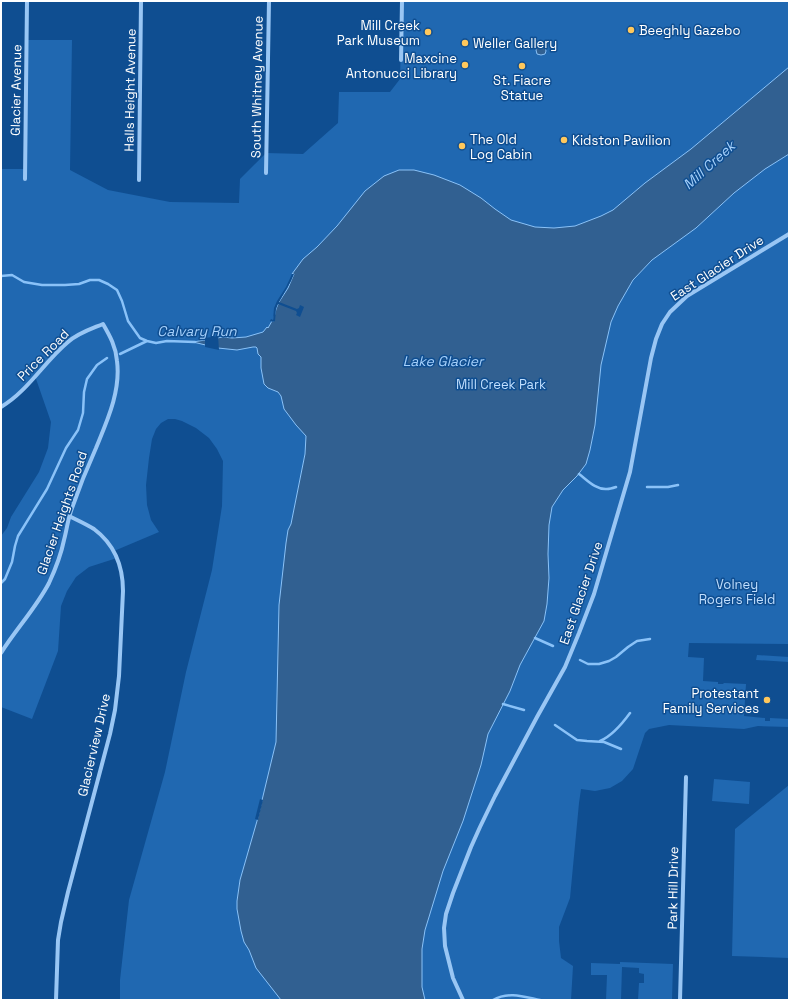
<svg xmlns="http://www.w3.org/2000/svg" width="790" height="1001" font-family="'Space Grotesk',sans-serif">
<rect width="100%" height="100%" fill="#0f4e91"/>
<path fill="#2068b1" d="M 402,1 L 789,1 L 789,644 L 689,643 L 688,657 L 704,658 L 703,681 L 718,682 L 718,684 L 723,684 L 724,683 L 746,684 L 744,716 L 765,718 L 765,721 L 770,721 L 770,718 L 789,719 L 789,727 L 758,726 L 744,729 L 669,725 L 649,729 L 645,733 L 633,769 L 622,781 L 610,788 L 595,791 L 581,789 L 579,803 L 570,898 L 559,927 L 559,941 L 561,958 L 573,966 L 571,1000 L 120,1000 L 120,980 L 129,900 L 165,772 L 186,672 L 212,570 L 222,506 L 223,461 L 217,449 L 209,438 L 196,428 L 182,421 L 175,419 L 168,419 L 161,423 L 156,429 L 152,439 L 149,458 L 146,485 L 147,505 L 151,520 L 159,532 L 114,551 L 117,558 L 89,567 L 76,577 L 67,591 L 61,606 L 58,651 L 32,719 L 1,707 L 1,536 L 7,528 L 11,517 L 39,472 L 48,448 L 51,422 L 35,376 L 1,407 L 1,169 L 25,169 L 27,40 L 72,40 L 70,170 L 108,190 L 170,202 L 239,203 L 240,179 L 266,153 L 303,154 L 338,123 L 339,92 L 390,92 L 400,79 Z
M 757,655 L 789,657 L 789,662 L 756,660 Z
M 714,779 L 750,782 L 749,804 L 712,801 Z
M 789,785 L 789,958 L 732,956 L 735,829 Z
M 620,962 L 673,964 L 672,1000 L 638,1000 L 639,983 L 644,983 L 644,974 L 639,973 L 639,968 L 622,967 L 621,1000 L 606,1000 L 607,975 L 591,975 L 591,963 L 620,964 Z"/>
<path fill="#316091" stroke="#8ac2f8" d="M 541,46 L 545,47 L 546,51 L 545,54 L 541,55 L 537,54 L 536,50 L 537,47 Z
M 789,67 L 789,154 L 765,169 L 734,193 L 696,228 L 652,260 L 633,280 L 618,306 L 611,322 L 601,365 L 595,425 L 590,450 L 586,464 L 577,476 L 563,490 L 552,507 L 549,525 L 548,554 L 549,578 L 547,604 L 544,621 L 520,665 L 510,691 L 488,734 L 481,765 L 463,821 L 443,871 L 429,917 L 425,930 L 422,949 L 422,987 L 425,1000 L 281,1000 L 256,968 L 249,950 L 244,942 L 241,931 L 237,909 L 237,901 L 240,880 L 257,821 L 276,742 L 279,605 L 286,543 L 288,530 L 291,524 L 305,454 L 306,436 L 296,425 L 284,409 L 281,396 L 278,392 L 268,388 L 264,384 L 261,368 L 261,357 L 258,354 L 257,348 L 256,347 L 253,347 L 237,350 L 218,348 L 193,342 L 223,337 L 232,338 L 246,337 L 263,332 L 267,327 L 268,328 L 272,321 L 273,322 L 276,309 L 279,302 L 288,288 L 294,274 L 292,274 L 303,259 L 317,247 L 337,226 L 365,191 L 384,176 L 399,170 L 414,170 L 434,175 L 460,185 L 481,198 L 495,209 L 511,220 L 535,227 L 554,228 L 575,226 L 601,216 L 613,210 L 645,183 L 691,149 L 746,103 Z"/>
<path fill="#0f4e91" d="M 292,274 L 294,274 L 291,281 L 279,302 L 297,309 L 299,308 L 300,305 L 304,307 L 300,317 L 296,315 L 297,313 L 296,311 L 278,304 L 276,309 L 275,321 L 273,322 L 270,321 L 271,319 L 273,320 L 274,308 L 277,301 L 286,287 Z
M 218,336 L 219,350 L 205,347 L 205,338 Z
M 260,799 L 263,800 L 258,820 L 255,819 Z"/>
<g fill="none" stroke-linecap="round" stroke-linejoin="round">
<path stroke="#8ac2f8" stroke-width="2.5" d="M 1,276 L 12,275 L 24,282 L 42,285 L 65,285 L 79,284 L 90,280 L 99,280 L 108,284 L 117,290 L 122,301 L 128,321 L 140,338 L 147,341 L 156,343 L 167,341 L 195,342
M 120,354 L 147,341
M 579,474 C 587,480 596,490 607,489 C 610,489 613,488 616,487
M 647,487 L 668,487 L 678,485
M 1,583 L 5,579 L 12,562 L 15,546 L 18,536 L 47,489 L 66,448 L 78,430 L 83,413 L 84,392 L 87,379 L 97,365 L 107,358
M 535,638 L 553,646
M 580,660 L 588,664 L 599,664 L 609,661 L 616,657 L 628,647 L 637,641 L 650,639
M 503,704 L 524,710
M 555,725 L 577,740 L 587,741 L 604,742 L 621,749
M 600,741 C 612,736 622,724 630,713
M 493,1000 C 508,991 525,997 540,1000"/>
<path stroke="#99c6f4" stroke-width="4" d="M 401,60 L 402,1
M 266,173 L 269,1
M 25,179 L 27,1
M 139,180 L 141,1
M 1,407 C 28,391 44,362 68,342 C 78,333 91,329 103,324 C 110,336 116,347 117,361 C 121,391 107,421 96,448 C 87,468 79,488 72,508 C 68,518 67,529 64,540 C 61,555 55,570 49,583 C 36,608 16,629 1,653
M 56,1000 L 58,940 L 61,922 L 68,892 L 110,734 L 115,710 L 119,676 L 123,591 C 123,566 114,544 94,529 C 86,524 77,520 69,516
M 463,1000 L 453,978 L 445,946 L 444,928 L 446,914 L 453,893 L 471,847 L 480,827 L 495,796 L 537,717 L 565,667 L 579,633 L 594,594 L 630,472 L 651,358 L 656,339 L 662,324 L 670,312 L 687,296 L 789,234
M 680,1000 L 686,777"/>
</g>
<g fill="#ffc85c" stroke="#0f4e91" stroke-width="1.5">
<circle cx="631" cy="30" r="4"/>
<circle cx="428" cy="32" r="4"/>
<circle cx="465" cy="43" r="4"/>
<circle cx="465" cy="65" r="4"/>
<circle cx="522" cy="66" r="4"/>
<circle cx="564" cy="140" r="4"/>
<circle cx="462" cy="146" r="4"/>
<circle cx="767" cy="700" r="4"/>
</g>
<g text-anchor="middle" dominant-baseline="central" stroke-width="3" stroke-linejoin="round" paint-order="stroke">
<g font-size="13" fill="#fff" stroke="#0f4e91" text-anchor="start">
<text x="420" y="25" text-anchor="end">Mill Creek<tspan x="420" dy="15">Park Museum</tspan></text>
<text x="639" y="30">Beeghly Gazebo</text>
<text x="473" y="43">Weller Gallery</text>
<text x="457" y="58" text-anchor="end">Maxcine<tspan x="457" dy="15">Antonucci Library</tspan></text>
<text x="522" y="80" text-anchor="middle">St. Fiacre<tspan x="522" dy="15">Statue</tspan></text>
<text x="470" y="139">The Old<tspan x="470" dy="15">Log Cabin</tspan></text>
<text x="572" y="140">Kidston Pavilion</text>
<text x="759" y="693" text-anchor="end">Protestant<tspan x="759" dy="15">Family Services</tspan></text>
</g>
<g font-size="13" fill="#fff" stroke="#0f4e91">
<text transform="translate(257 87) rotate(-89)">South Whitney Avenue</text>
<text transform="translate(16 90) rotate(-89)">Glacier Avenue</text>
<text transform="translate(130 90) rotate(-89)">Halls Height Avenue</text>
<text transform="translate(717 268) rotate(-33)">East Glacier Drive</text>
<text transform="translate(43 355) rotate(-45)">Price Road</text>
<text transform="translate(62 513) rotate(-71)">Glacier Heights Road</text>
<text transform="translate(581 593) rotate(-71)">East Glacier Drive</text>
<text transform="translate(94 745) rotate(-77)">Glacierview Drive</text>
<text transform="translate(673 888) rotate(-89)">Park Hill Drive</text>
</g>
<g font-size="13" fill="#c1dffe" stroke="#0f4e91">
<text x="501" y="384">Mill Creek Park</text>
<text x="737" y="584">Volney<tspan x="737" dy="15">Rogers Field</tspan></text>
</g>
<g font-size="14" font-style="italic" fill="#a5d0fb" stroke="#0f4e91">
<text transform="translate(709 165) rotate(-42)">Mill Creek</text>
<text x="197" y="331">Calvary Run</text>
<text x="443" y="361">Lake Glacier</text>
</g>
</g>
<rect width="790" height="1001" fill="none" stroke="#ffffff" stroke-width="4"/>
</svg>
